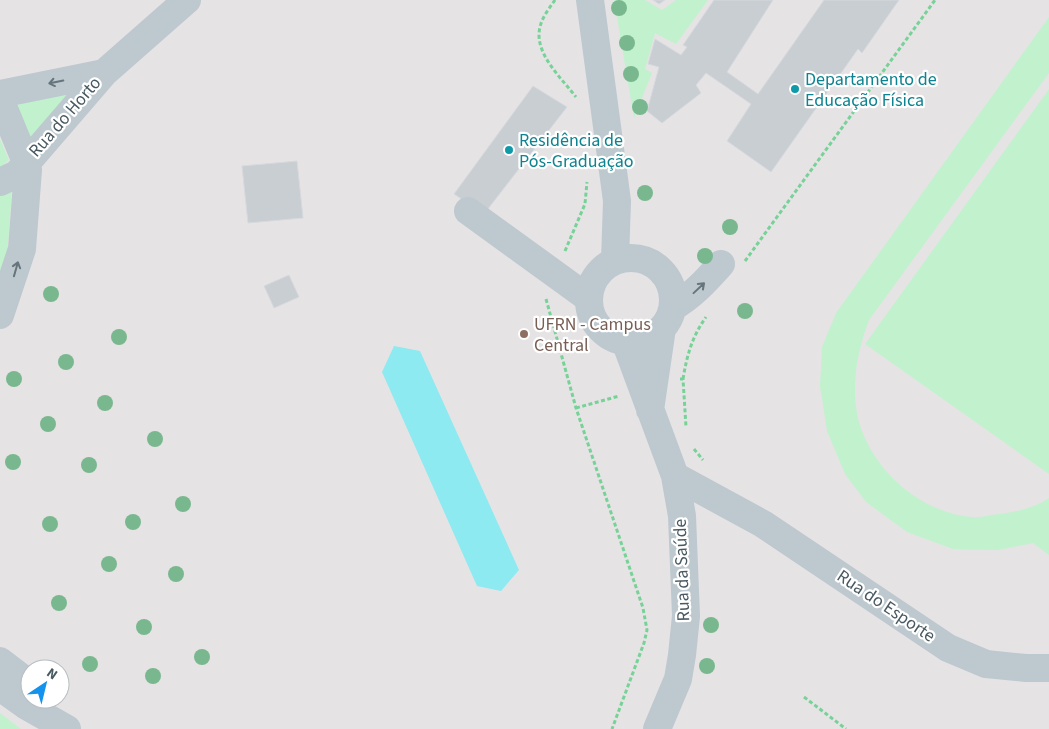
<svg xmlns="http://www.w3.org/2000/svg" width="1049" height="729" font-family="'Source Sans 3',sans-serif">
<rect width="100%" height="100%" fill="#f5f2f3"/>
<path fill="#e6e3e5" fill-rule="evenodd" d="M 0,0 L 1049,0 L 1049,729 L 0,729 ZM 30,669 L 60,669 L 60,699 L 30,699 Z"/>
<path fill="#c1f2cd" d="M 614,0 L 645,0 L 662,10 L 676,0 L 708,0 L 676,44 L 655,33 L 645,69 L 652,73 L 634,118 Z
M 1049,17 L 1049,73 L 869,320 C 857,352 850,388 859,422 C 873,471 921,513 972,517 C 980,518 990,515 999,514 C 1015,512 1035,508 1049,498 L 1049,555 L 1033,543 L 998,550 L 953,549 L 907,532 L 866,502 L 845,474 L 827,431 L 820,386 L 822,347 L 836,313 Z
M 92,81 L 29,139 L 17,105 Z
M 1049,89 L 1049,474 L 865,344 Z
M 0,139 L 9,160 L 0,168 Z
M 12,191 L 7,259 L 0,278 L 0,196 Z
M 0,713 L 21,729 L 0,729 Z"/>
<path fill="#8ceaf0" d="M 394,346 L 420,351 L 519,570 L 501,591 L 477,586 L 382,372 Z"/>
<path fill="#c9ced2" stroke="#d6d9de" d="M 653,0 L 665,0 L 659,4 Z
M 714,0 L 773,0 L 727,72 L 758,94 L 824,0 L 899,0 L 862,53 L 858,49 L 771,172 L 727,141 L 751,104 L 706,73 L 696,85 L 701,93 L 662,123 L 647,111 L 659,67 L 648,64 L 655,39 L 681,55 L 687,47 L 683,45 Z
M 533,86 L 567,107 L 484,214 L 454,194 Z
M 297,161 L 303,218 L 248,223 L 242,166 Z
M 289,275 L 299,297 L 274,308 L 264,286 Z"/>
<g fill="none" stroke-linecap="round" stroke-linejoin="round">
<path stroke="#77d298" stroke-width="3" stroke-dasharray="4 2.5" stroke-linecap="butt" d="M 555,0 C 548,10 539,21 539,35 C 539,58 563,80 576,97
M 565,251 L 585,204 L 587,182
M 745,261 L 935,0
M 546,299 L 576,408 L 643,608 L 647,630 L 644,643 L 612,729
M 680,379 L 683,379 L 686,427
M 683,379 C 687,355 692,337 706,317
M 576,408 L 619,396
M 694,449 L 703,460
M 804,697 L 846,729"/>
<path stroke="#bdc9cf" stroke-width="28" d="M 590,0 L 617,201 L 615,260
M 0,94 L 104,73
M 0,99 L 26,162 L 28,170 L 22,249 L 0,315
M 0,182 L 17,174 L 104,73 L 187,0
M 468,211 L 588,298
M589 300a42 42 0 1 1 84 0a42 42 0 1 1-84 0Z
M 673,307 C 692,296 706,281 721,264
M 625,341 L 675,476 L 682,516 L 686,616 L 682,655 L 678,679 L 657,729
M 650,410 L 662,328
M 675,476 L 763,524 L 948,648 L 986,664 L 1026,668 L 1049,668
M 0,661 L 30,684
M 0,687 L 25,705 L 67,729"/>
</g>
<g fill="#79b88f">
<circle cx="619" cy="8" r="8"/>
<circle cx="627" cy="43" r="8"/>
<circle cx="631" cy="74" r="8"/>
<circle cx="640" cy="107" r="8"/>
<circle cx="645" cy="193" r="8"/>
<circle cx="730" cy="227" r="8"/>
<circle cx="705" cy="256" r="8"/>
<circle cx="51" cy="294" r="8"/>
<circle cx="745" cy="311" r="8"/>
<circle cx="119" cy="337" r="8"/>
<circle cx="66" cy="362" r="8"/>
<circle cx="14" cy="379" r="8"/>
<circle cx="105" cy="403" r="8"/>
<circle cx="48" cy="424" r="8"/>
<circle cx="155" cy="439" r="8"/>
<circle cx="13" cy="462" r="8"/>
<circle cx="89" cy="465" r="8"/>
<circle cx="183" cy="504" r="8"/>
<circle cx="133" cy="522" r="8"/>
<circle cx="50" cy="524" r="8"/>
<circle cx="109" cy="564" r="8"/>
<circle cx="176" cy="574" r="8"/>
<circle cx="59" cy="603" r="8"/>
<circle cx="711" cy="625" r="8"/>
<circle cx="144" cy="627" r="8"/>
<circle cx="202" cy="657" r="8"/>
<circle cx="90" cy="664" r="8"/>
<circle cx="707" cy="666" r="8"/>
<circle cx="153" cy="676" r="8"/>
</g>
<defs><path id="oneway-shaft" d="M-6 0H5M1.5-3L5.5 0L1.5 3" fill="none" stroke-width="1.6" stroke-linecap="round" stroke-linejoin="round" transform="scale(1.25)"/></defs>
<g stroke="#66757c">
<use href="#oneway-shaft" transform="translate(56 82) rotate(168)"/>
<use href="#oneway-shaft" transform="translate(16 269) rotate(-74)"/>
<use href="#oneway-shaft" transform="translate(699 288) rotate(-43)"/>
</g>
<g fill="#0f9aa8" stroke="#fff" stroke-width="2">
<circle cx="795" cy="89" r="5"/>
<circle cx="509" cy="150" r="5"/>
</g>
<circle fill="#8d6e63" stroke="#fff" stroke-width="2" cx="524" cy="334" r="5"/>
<g text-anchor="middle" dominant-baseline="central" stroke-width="4.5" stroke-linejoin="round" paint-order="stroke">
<g font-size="18" fill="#0d838f" stroke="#fff" text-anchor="start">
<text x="805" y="79">Departamento de<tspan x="805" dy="21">Educação Física</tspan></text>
<text x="519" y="140">Residência de<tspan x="519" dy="21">Pós-Graduação</tspan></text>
</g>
<g font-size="18" fill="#495961" stroke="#fff">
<text transform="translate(65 117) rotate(-49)">Rua do Horto</text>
<text transform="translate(682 570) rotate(-92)">Rua da Saúde</text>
<text transform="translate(886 606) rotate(34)">Rua do Esporte</text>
</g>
<g font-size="18" fill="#785e54" stroke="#fff" text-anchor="start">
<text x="534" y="324">UFRN - Campus<tspan x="534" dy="21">Central</tspan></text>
</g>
</g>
<g transform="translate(45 684) rotate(35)"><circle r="24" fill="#ffffff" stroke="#b6bdc0"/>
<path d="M0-4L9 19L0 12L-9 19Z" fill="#1392ee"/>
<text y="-8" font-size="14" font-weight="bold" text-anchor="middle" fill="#495961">N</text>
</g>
</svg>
